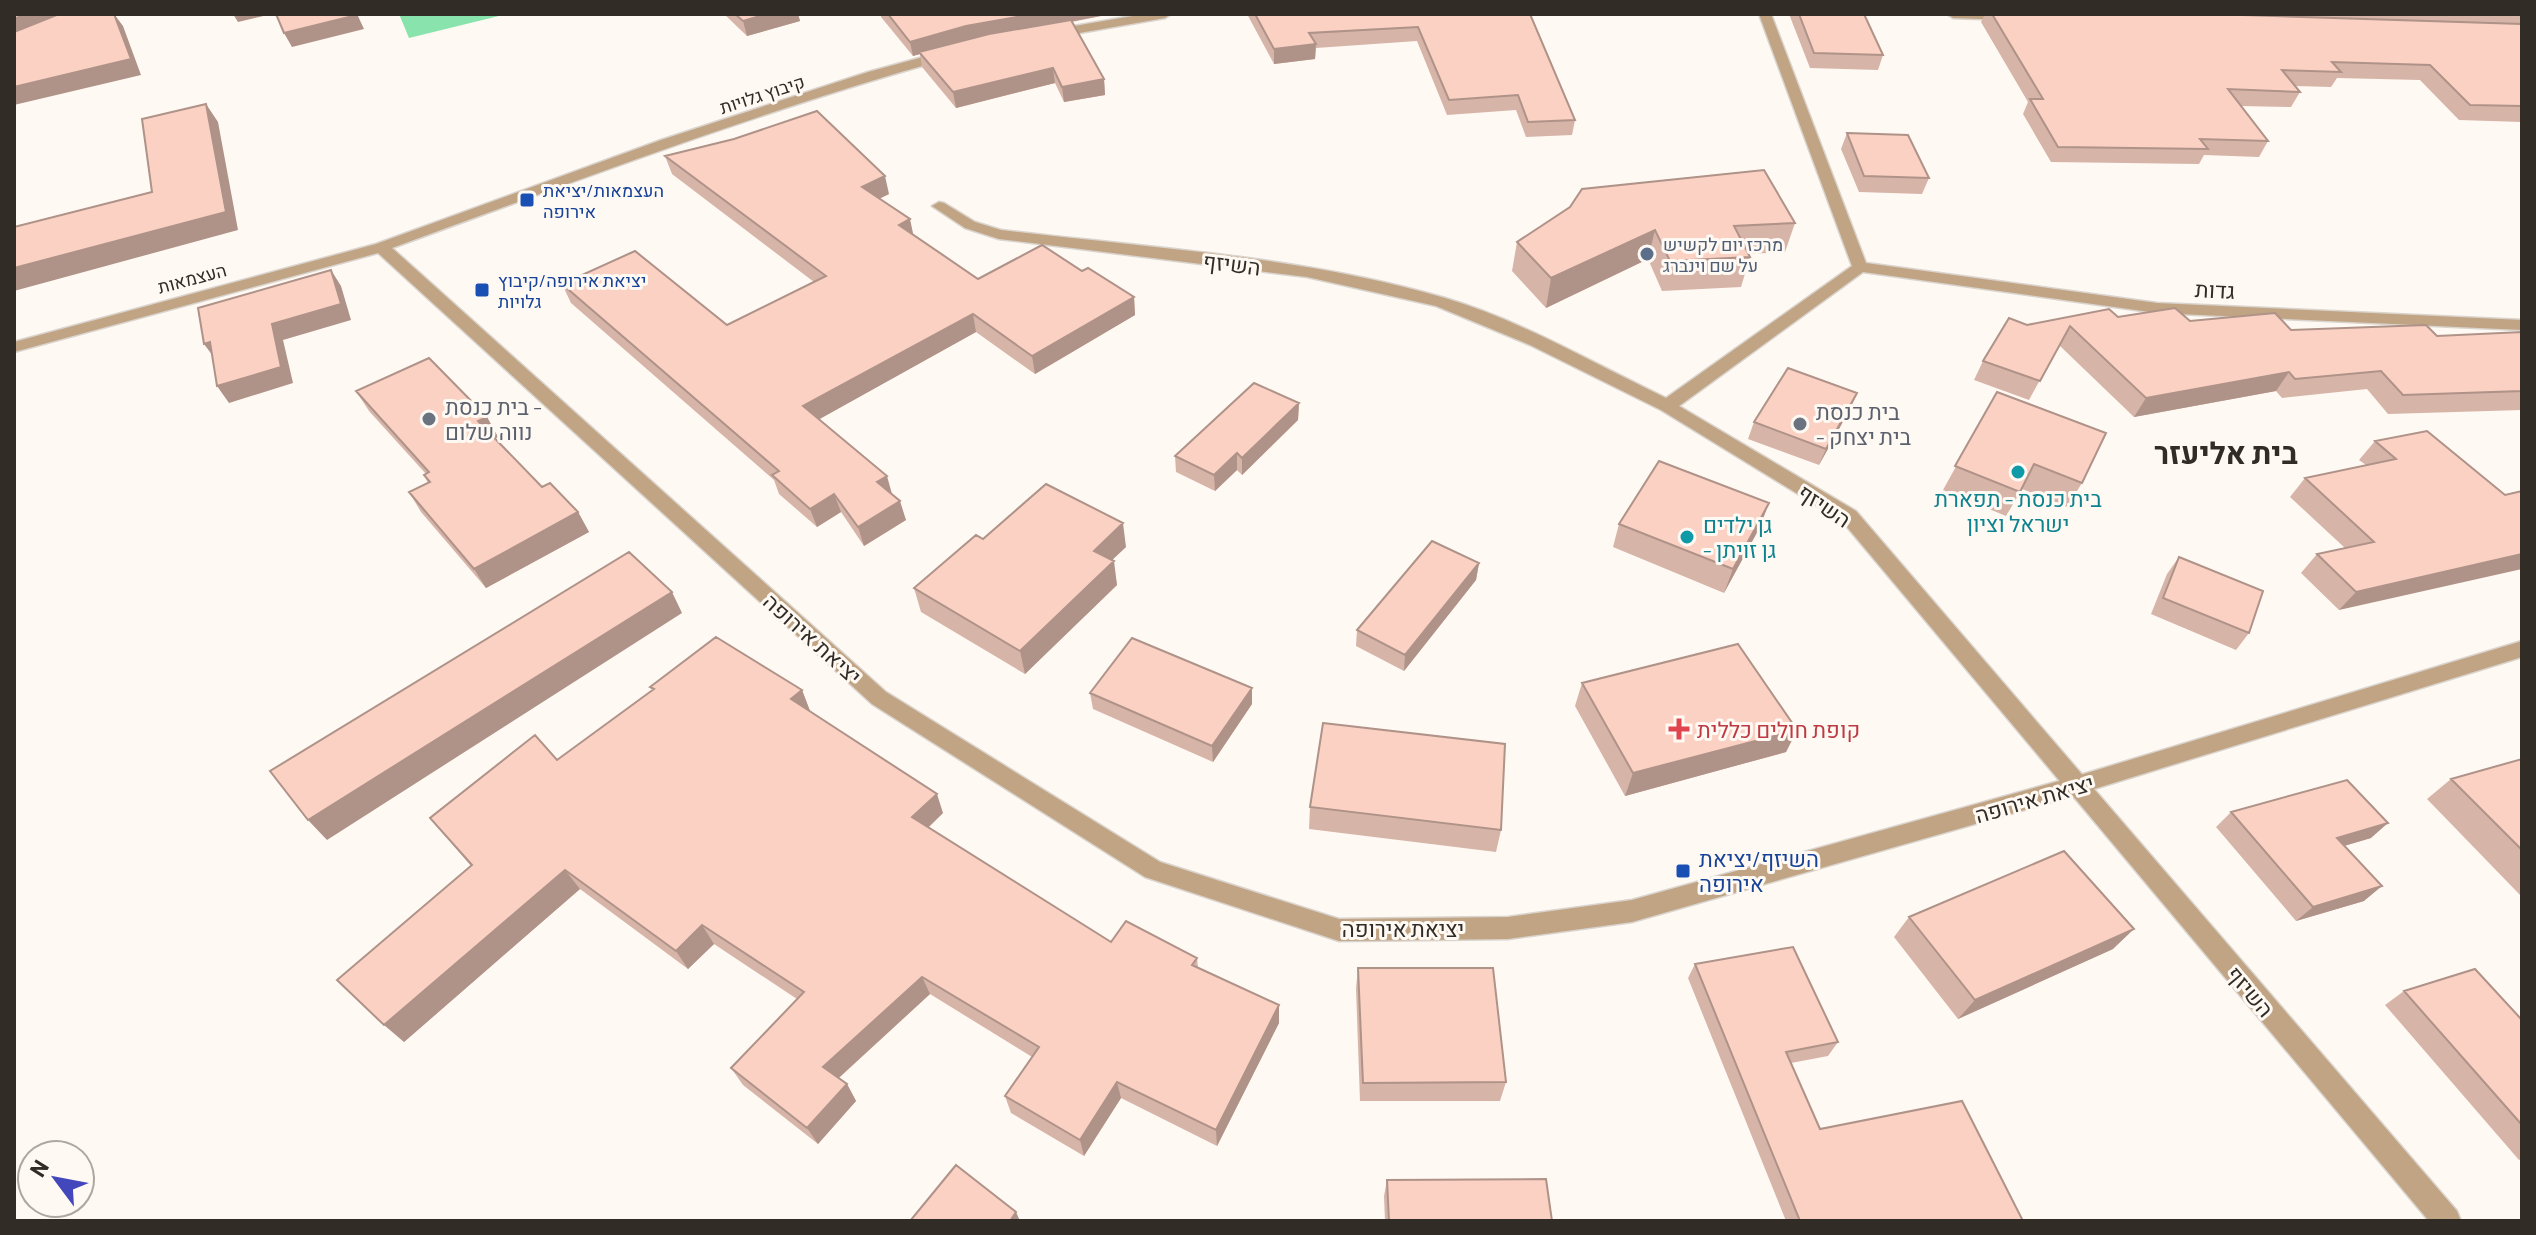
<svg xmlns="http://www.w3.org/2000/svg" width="2536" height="1235" font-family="Barlow,Heebo,sans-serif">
<rect width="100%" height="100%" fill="#fff9f3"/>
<path fill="#88e4ac" d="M 399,14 L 507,14 L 409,38 Z"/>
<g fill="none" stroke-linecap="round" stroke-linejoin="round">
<defs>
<path id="minor" d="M 1759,14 L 1771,14 L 1866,263 L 2157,303 L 2522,320 L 2522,330 L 2157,313 L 1863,272 L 1679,406 L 1856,511 L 2085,778 L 2088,785 L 2085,792 L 2077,794 L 2069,792 L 1842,521 L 1661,410 L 1530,345 L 1436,306 L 1307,277 L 999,239 L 965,228 L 932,206 L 939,202 L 944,203 L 975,222 L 1001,230 C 1148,248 1302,256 1445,298 C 1520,320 1595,364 1666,398 L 1852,266 Z"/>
<path id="tertiary" d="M 1144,14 L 1171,14 L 1165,18 L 1051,38 L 1045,34 L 1051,30 Z
M 1947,14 L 2013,14 L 2014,16 L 2008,20 L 1953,18 Z
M 945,51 L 951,55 L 950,58 C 760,111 576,181 392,248 L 886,692 L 1160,862 L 1339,919 L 1508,917 L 1632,900 L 2077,776 L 2522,641 L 2522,657 L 2094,789 L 2457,1211 L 2461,1221 L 2429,1221 L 2073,796 L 1632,922 L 1508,939 L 1339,941 L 1145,877 L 872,704 L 378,253 L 14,352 L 14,342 L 376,244 L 661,140 L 868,72 Z"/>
</defs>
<use href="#minor" stroke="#dad4ce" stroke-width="3"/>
<use href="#tertiary" stroke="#dad4ce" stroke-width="3"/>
<use href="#minor" fill="#c1a484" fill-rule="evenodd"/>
<use href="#tertiary" fill="#c1a484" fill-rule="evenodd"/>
</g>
<path fill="#d7b4a8" d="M 724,14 L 798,14 L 800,21 L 747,36 Z
M 881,14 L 1111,14 L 1072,22 L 1104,79 L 1105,95 L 1064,102 L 1055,83 L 956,108 L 922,67 L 920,54 L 913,56 L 881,17 Z
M 1247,14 L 1530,14 L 1575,120 L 1572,135 L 1526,137 L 1516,110 L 1447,115 L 1417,41 L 1316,48 L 1315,59 L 1274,64 Z
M 1789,14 L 1864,14 L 1883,55 L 1878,70 L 1810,68 Z
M 1985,14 L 2522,14 L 2522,122 L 2459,120 L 2420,80 L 2337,78 L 2331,87 L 2295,86 L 2300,92 L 2291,107 L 2240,106 L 2268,141 L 2259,157 L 2204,155 L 2199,164 L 2051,162 L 2023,114 L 2028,102 L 1981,22 Z
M 1847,133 L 1929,178 L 1922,194 L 1859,192 L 1841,149 Z
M 665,156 L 889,194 L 879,199 L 913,235 L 978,279 L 1082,271 L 1134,297 L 1135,315 L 1035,374 L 976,332 L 819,419 L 892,494 L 906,520 L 864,546 L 841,512 L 817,527 L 779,494 L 774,480 L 571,303 L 562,284 L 727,325 L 814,282 L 672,174 Z
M 1570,207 L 1795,223 L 1785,252 L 1749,254 L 1750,257 L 1741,287 L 1662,291 L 1648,259 L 1546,308 L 1512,271 L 1517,242 Z
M 2118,317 L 2190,321 L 2291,330 L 2437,336 L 2522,332 L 2522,410 L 2388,414 L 2367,389 L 2282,398 L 2276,391 L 2134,417 L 2059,345 L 2029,400 L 1974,380 L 1983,361 L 2027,325 Z
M 356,391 L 487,417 L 498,437 L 495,438 L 542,487 L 578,512 L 589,532 L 486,588 L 421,512 L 409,492 L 428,483 L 424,475 L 426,474 L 369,411 Z
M 1997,392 L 2082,483 L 2067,507 L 2022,489 L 2006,516 L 1943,490 Z
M 1299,403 L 1298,420 L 1242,475 L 1237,470 L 1215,491 L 1176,472 L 1175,456 Z
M 1850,409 L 1819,465 L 1748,439 L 1754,422 Z
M 2375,441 L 2505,495 L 2339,610 L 2301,573 L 2317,554 L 2345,548 L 2290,497 L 2305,478 L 2366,465 L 2359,460 Z
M 1619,524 L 1760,527 L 1724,593 L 1613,547 Z
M 983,539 L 1126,547 L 1112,560 L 1117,585 L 1025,674 L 921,612 L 914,588 Z
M 2179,557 L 2249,633 L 2236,650 L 2151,614 L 2167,574 Z
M 1479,563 L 1476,580 L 1404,671 L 1356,646 L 1357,630 Z
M 1582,683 L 1797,730 L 1786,752 L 1625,796 L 1575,706 Z
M 650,687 L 802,690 L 810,711 L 943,813 L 929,827 L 1111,942 L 1197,958 L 1198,967 L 1279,1023 L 1217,1146 L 1121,1098 L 1084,1156 L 1011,1113 L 1005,1096 L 1032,1057 L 930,994 L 839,1078 L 847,1084 L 856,1101 L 818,1144 L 743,1085 L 731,1068 L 797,999 L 714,944 L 688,969 L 580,889 L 404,1042 L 471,866 L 430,818 L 557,760 L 652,690 Z
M 1090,693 L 1252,704 L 1213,762 L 1093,709 Z
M 2522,759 L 2522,897 L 2427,799 L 2451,779 Z
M 1310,807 L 1501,830 L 1496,852 L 1309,829 Z
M 2231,812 L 2371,838 L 2344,846 L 2364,901 L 2296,921 L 2216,827 Z
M 1909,917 L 2113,949 L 1958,1019 L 1894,937 Z
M 1695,964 L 1838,1042 L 1828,1056 L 1791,1063 L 1820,1129 L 2023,1221 L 1786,1221 L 1688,978 Z
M 1358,968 L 1506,1082 L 1500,1101 L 1360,1101 L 1356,988 Z
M 2404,991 L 2522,1020 L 2522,1159 L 2519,1160 L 2385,1005 Z
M 1387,1180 L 1552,1221 L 1385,1221 L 1384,1196 Z"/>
<path fill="#af9288" d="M 26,14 L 74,14 L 14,38 L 14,19 Z
M 114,14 L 123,26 L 141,75 L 14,105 L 14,87 Z
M 233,14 L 272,14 L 238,22 Z
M 357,14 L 364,29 L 292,47 L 284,33 Z
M 767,14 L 798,14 L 800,21 L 747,36 L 743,21 Z
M 1033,14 L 1111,14 L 968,41 L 919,52 L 920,54 L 913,56 L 910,42 L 966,26 Z
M 1316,44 L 1315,59 L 1274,64 L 1274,49 Z
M 1053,68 L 1055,83 L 956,108 L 953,92 Z
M 1104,79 L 1105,95 L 1064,102 L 1062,87 Z
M 206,104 L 218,122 L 238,230 L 14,291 L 14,268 L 226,212 Z
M 885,176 L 889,194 L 866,205 L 862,187 Z
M 910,219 L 914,238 L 899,225 Z
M 1655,230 L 1648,259 L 1546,308 L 1551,278 Z
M 331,270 L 341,286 L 351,320 L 283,340 L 293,383 L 229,403 L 217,386 L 272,324 Z
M 1134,297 L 1135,315 L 1035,374 L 1032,356 Z
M 973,314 L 976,332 L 809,425 L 803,406 Z
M 210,342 L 216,360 L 204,344 Z
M 2289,372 L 2276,391 L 2134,417 L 2146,398 Z
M 1857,393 L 1850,409 L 1819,465 L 1826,449 Z
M 1299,403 L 1298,420 L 1242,475 L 1242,458 Z
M 487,417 L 498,437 L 490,441 L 478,421 Z
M 1237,453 L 1237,470 L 1215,491 L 1214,475 Z
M 887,476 L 892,494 L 877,482 Z
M 834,494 L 841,512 L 817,527 L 810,509 Z
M 900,501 L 906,520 L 864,546 L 858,527 Z
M 1769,503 L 1760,527 L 1724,593 L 1733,569 Z
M 578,512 L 589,532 L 486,588 L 474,569 Z
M 1123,523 L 1126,547 L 1097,574 L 1094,551 Z
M 2522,554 L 2522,569 L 2339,610 L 2356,592 Z
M 1114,561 L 1117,585 L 1025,674 L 1020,651 Z
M 1479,563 L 1476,580 L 1404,671 L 1405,655 Z
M 672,592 L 682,613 L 327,840 L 308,820 Z
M 1252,688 L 1252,704 L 1213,762 L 1212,746 Z
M 802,690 L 810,711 L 791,699 Z
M 1797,730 L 1786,752 L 1625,796 L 1633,773 Z
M 937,794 L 943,813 L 919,836 L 912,817 Z
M 2388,823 L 2371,838 L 2320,853 L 2337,838 Z
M 565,870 L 580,889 L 404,1042 L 384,1025 Z
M 2382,886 L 2364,901 L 2296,921 L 2313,907 Z
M 702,925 L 714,944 L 688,969 L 676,951 Z
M 2134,929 L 2113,949 L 1958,1019 L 1975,1000 Z
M 922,977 L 930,994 L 833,1083 L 823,1067 Z
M 1279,1005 L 1279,1023 L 1217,1146 L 1216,1130 Z
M 1117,1082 L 1121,1098 L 1084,1156 L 1080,1140 Z
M 847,1084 L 856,1101 L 818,1144 L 807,1128 Z
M 1016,1212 L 1020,1221 L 1010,1221 Z"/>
<path fill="#fad1c3" stroke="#af9288" stroke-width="2" d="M 14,14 L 26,14 L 14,19 Z
M 59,14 L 114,14 L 131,59 L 14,87 L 14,32 Z
M 276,14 L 356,14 L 357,15 L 284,33 Z
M 735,14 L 767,14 L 743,21 Z
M 888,14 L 1033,14 L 966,26 L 910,42 Z
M 1255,14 L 1530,14 L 1575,120 L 1528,122 L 1518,95 L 1449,100 L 1418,27 L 1309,33 L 1316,44 L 1274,49 Z
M 1799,14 L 1864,14 L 1883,55 L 1814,53 Z
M 1992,14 L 2212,14 L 2522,24 L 2522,106 L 2470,105 L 2430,65 L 2332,62 L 2341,72 L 2282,70 L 2300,92 L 2228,89 L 2268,141 L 2200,139 L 2208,149 L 2058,147 L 2030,99 L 2043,99 Z
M 1071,20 L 1104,79 L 1062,87 L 1053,68 L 953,92 L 919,52 L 989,34 Z
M 206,104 L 226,212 L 14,268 L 14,227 L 152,192 L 142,119 Z
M 817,111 L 885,176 L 862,187 L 910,219 L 899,225 L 978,279 L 1042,245 L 1082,271 L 1088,268 L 1134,297 L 1032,356 L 973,314 L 803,406 L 887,476 L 877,482 L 900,501 L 858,527 L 834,494 L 810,509 L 772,475 L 779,471 L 562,284 L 635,251 L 727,325 L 826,276 L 665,156 L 734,139 Z
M 1847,133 L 1908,135 L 1929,178 L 1864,176 Z
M 1764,170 L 1795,223 L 1734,226 L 1750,257 L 1670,261 L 1655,230 L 1551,278 L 1517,242 L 1570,207 L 1582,189 Z
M 331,270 L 341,304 L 272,324 L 281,367 L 217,386 L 210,342 L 204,344 L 198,308 Z
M 2175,308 L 2190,321 L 2275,313 L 2291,330 L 2426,325 L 2437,336 L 2522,332 L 2522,391 L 2403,395 L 2381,371 L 2295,379 L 2289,372 L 2146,398 L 2070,326 L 2040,381 L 1983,361 L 2009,318 L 2027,325 L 2109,309 L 2118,317 Z
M 429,358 L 487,417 L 478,421 L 542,487 L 550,483 L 578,512 L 474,569 L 409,492 L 430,482 L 424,475 L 429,472 L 356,391 Z
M 1788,368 L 1857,393 L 1826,449 L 1754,422 Z
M 1254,383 L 1299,403 L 1242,458 L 1237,453 L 1214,475 L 1175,456 Z
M 1997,392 L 2106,433 L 2082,483 L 2034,464 L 2020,492 L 1955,466 Z
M 2427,431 L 2505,495 L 2522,491 L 2522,554 L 2356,592 L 2317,554 L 2374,542 L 2305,478 L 2396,459 L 2375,441 Z
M 1659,461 L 1769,503 L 1733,569 L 1619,524 Z
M 1046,484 L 1123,523 L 1094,551 L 1114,561 L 1020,651 L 914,588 L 976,535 L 983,539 Z
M 1432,541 L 1479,563 L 1405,655 L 1357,630 Z
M 629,552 L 672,592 L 308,820 L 270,771 Z
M 2179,557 L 2263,591 L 2249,633 L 2163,598 Z
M 716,637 L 802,690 L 791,699 L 937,794 L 912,817 L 1111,942 L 1126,921 L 1197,958 L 1192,965 L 1279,1005 L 1216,1130 L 1117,1082 L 1080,1140 L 1005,1096 L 1039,1047 L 922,977 L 823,1067 L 847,1084 L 807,1128 L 731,1068 L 804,992 L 702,925 L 676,951 L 565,870 L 384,1025 L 337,980 L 472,865 L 430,818 L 535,735 L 557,760 L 654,689 L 650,687 Z
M 1132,638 L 1252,688 L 1212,746 L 1090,693 Z
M 1738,644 L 1797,730 L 1633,773 L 1582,683 Z
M 1323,723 L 1505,744 L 1501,830 L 1310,807 Z
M 2522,759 L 2522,850 L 2451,779 Z
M 2347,780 L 2388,823 L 2337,838 L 2382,886 L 2313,907 L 2231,812 Z
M 2064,851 L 2134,929 L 1975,1000 L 1909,917 Z
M 1793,947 L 1838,1042 L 1786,1052 L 1820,1129 L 1962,1101 L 2023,1221 L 1800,1221 L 1695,964 Z
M 1358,968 L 1493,968 L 1506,1082 L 1363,1083 Z
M 2475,969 L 2522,1020 L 2522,1125 L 2404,991 Z
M 956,1165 L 1016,1212 L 1010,1221 L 910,1221 Z
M 1546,1179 L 1552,1221 L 1389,1221 L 1387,1180 Z"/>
<g fill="#1a4fb4" stroke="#fff9f3" stroke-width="3">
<rect x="519" y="192" width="16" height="16" rx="4"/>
<rect x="474" y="282" width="16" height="16" rx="4"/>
<rect x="1675" y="863" width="16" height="16" rx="4"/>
</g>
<circle fill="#5c6f8a" stroke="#fff9f3" stroke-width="3" cx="1647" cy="254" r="8"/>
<g fill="#6b7280" stroke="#fff9f3" stroke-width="3">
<circle cx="429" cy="419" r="8"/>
<circle cx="1800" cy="424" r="8"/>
</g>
<g fill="#0f9aa8" stroke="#fff9f3" stroke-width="3">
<circle cx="2018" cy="472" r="8"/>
<circle cx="1687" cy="537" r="8"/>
</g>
<path fill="#e0444e" stroke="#fff9f3" stroke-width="3" d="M1675 717h8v8h8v8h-8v8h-8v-8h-8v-8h8z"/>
<g text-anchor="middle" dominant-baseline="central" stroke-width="6" stroke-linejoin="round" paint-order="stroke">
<g font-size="18" fill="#322c27" stroke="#fff9f3">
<text transform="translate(762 94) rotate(-18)">קיבוץ גלויות</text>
<text transform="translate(192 278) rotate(-15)">העצמאות</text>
</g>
<g font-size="18" fill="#164399" stroke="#fff9f3" text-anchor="start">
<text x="543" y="190">העצמאות/יציאת<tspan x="543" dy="21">אירופה</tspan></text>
<text x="498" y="280">יציאת אירופה/קיבוץ<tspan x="498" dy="21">גלויות</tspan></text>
</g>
<g font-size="18" fill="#4e5e75" stroke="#fff9f3" text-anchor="start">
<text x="1663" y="244">מרכז יום לקשיש<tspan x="1663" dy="21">על שם וינברג</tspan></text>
</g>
<g font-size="22" fill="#322c27" stroke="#fff9f3">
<text transform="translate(1232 263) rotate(7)">השיזף</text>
<text transform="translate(2215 289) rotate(3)">גדות</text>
<text transform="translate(1825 505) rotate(34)">השיזף</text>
<text transform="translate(813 638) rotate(42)">יציאת אירופה</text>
<text transform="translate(2034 798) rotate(-16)">יציאת אירופה</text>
<text x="1403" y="928">יציאת אירופה</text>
<text transform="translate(2251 991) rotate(50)">השיזף</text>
</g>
<g font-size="22" fill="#5b616d" stroke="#fff9f3" text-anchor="start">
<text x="445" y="406">בית כנסת -<tspan x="445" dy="25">נווה שלום</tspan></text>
<text x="1816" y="411">בית כנסת<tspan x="1816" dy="25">- בית יצחק</tspan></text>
</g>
<g font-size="22" fill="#0d838f" stroke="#fff9f3">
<text x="2018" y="498">בית כנסת - תפארת<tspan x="2018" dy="25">ישראל וציון</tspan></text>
<text x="1703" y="524" text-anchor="start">גן ילדים<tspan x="1703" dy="25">- גן זויתן</tspan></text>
</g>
<g font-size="22" fill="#be3a42" stroke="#fff9f3" text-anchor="start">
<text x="1697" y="729">קופת חולים כללית</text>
</g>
<g font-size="22" fill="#164399" stroke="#fff9f3" text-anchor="start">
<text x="1699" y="858">השיזף/יציאת<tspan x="1699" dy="25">אירופה</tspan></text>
</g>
<g font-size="30" font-weight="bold" fill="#322c27" stroke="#fff9f3">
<text x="2226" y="452">בית אליעזר</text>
</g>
</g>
<rect width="2536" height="1235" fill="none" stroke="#322c27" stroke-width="32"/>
<g transform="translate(56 1179) rotate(302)"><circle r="38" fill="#fff9f3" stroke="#ada7a1" stroke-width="2"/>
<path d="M0-6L14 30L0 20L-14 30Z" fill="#4248bc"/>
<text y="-12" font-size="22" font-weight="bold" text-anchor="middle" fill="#322c27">N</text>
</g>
</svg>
